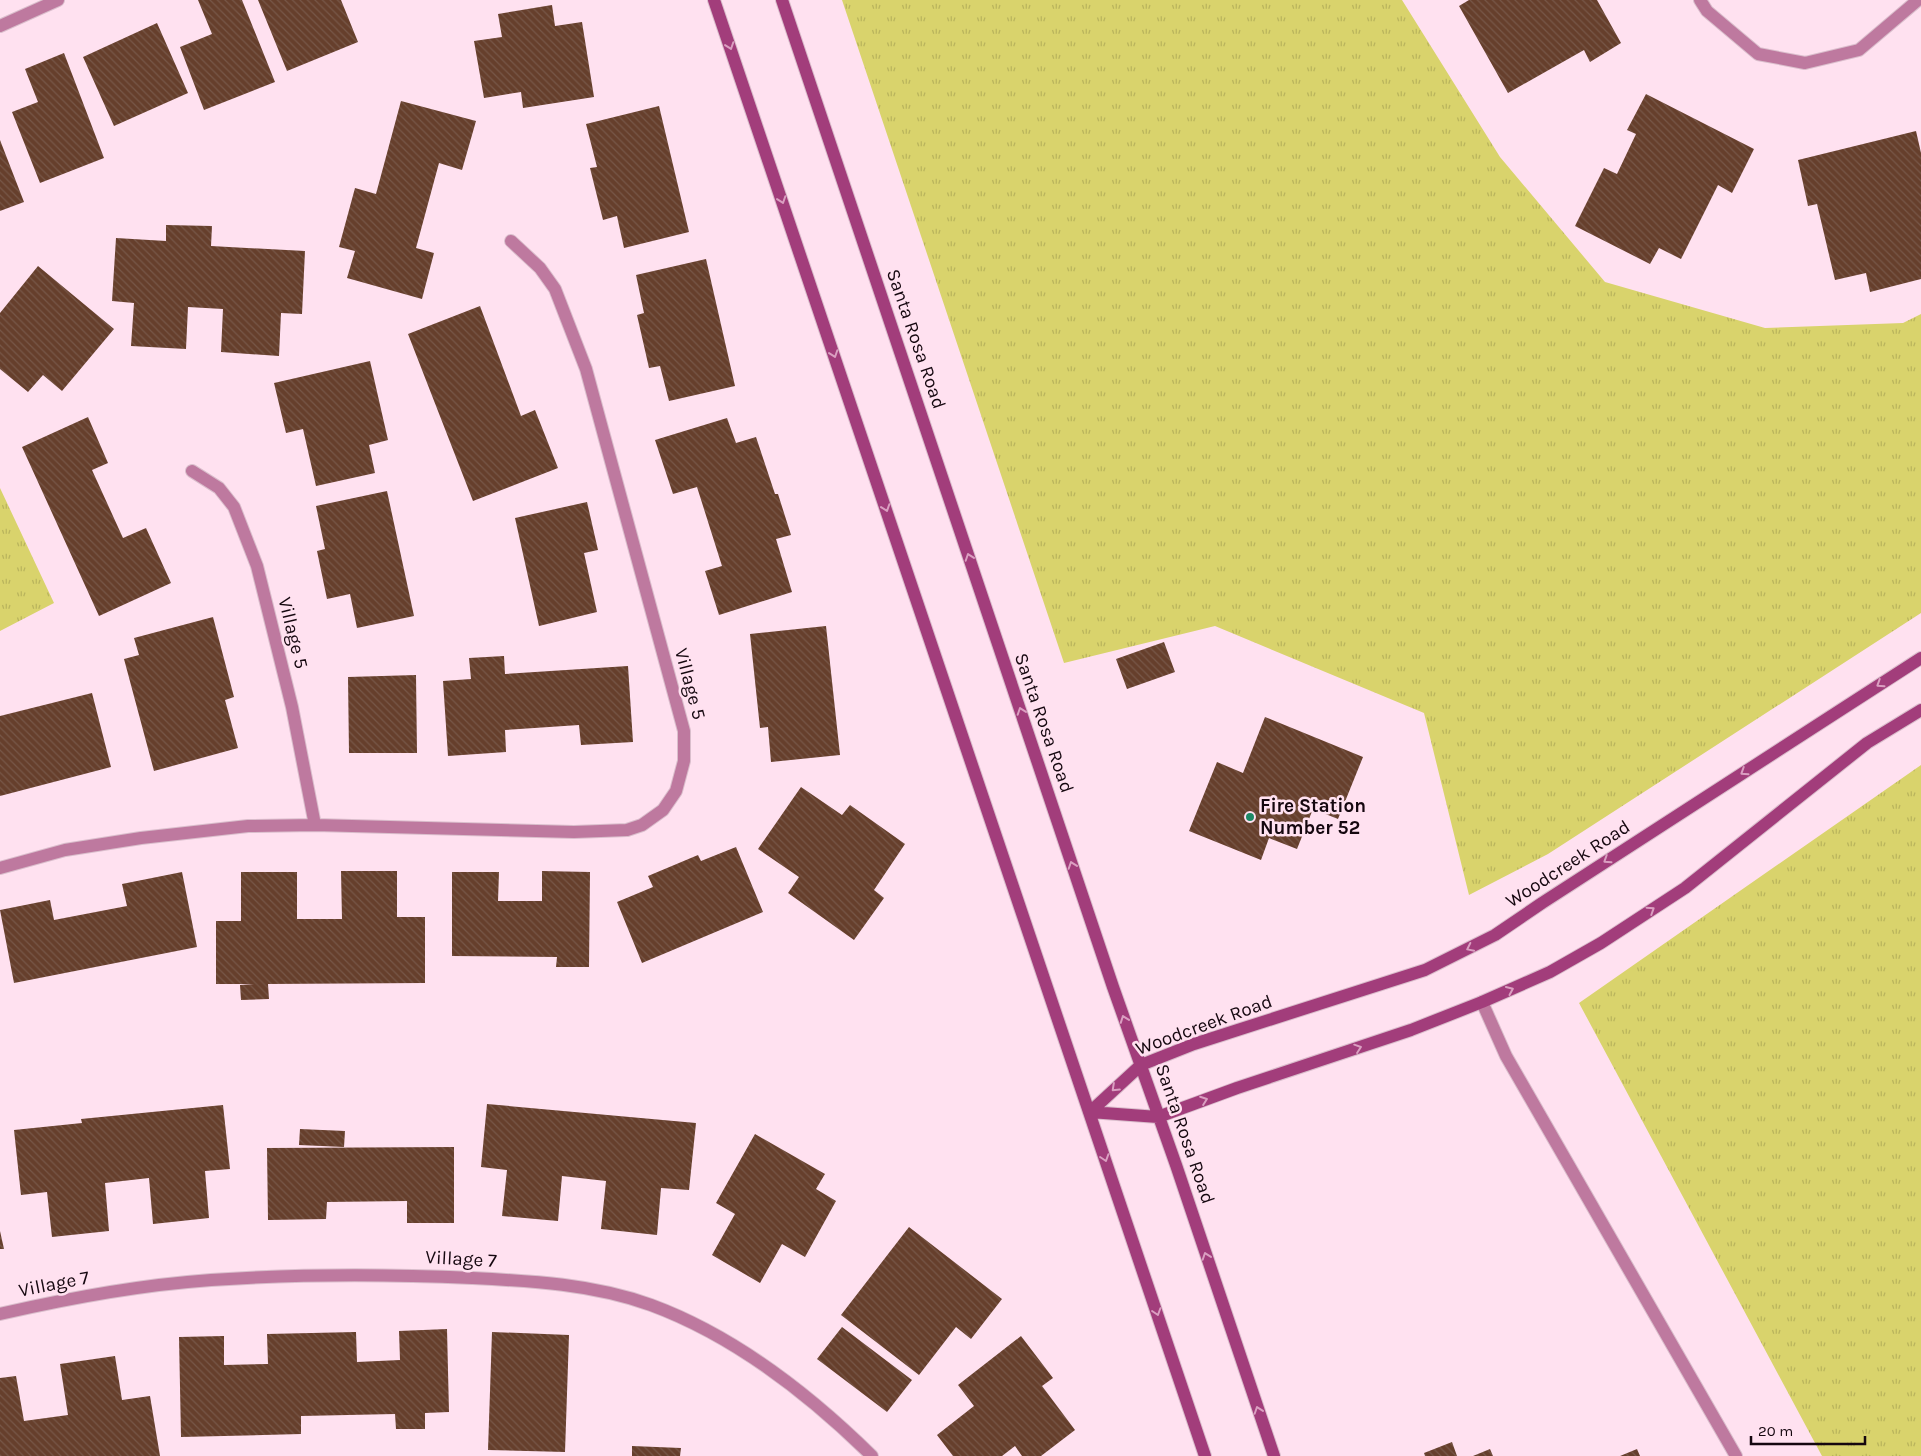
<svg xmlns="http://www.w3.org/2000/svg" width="1921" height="1456" font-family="Karla,sans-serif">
<defs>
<pattern id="park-tufts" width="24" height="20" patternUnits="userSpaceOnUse" patternTransform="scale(1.25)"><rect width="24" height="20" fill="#d9d36c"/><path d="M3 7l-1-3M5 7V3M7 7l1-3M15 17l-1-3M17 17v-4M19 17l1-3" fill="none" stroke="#b9b45c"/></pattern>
<pattern id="building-back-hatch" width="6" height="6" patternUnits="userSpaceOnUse" patternTransform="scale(1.25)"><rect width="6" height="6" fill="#663f2c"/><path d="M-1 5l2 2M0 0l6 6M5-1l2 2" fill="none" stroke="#775748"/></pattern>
</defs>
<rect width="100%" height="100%" fill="#ffe1f0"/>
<path fill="url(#park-tufts)" d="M 842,0 L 1402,0 L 1500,157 L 1605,282 L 1765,328 L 1903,323 L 1921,314 L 1921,613 L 1548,854 L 1469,895 L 1424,713 L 1215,626 L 1064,663 Z
M 0,488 L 54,603 L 0,631 Z
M 1921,765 L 1921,1456 L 1822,1456 L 1579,1003 Z"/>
<path fill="url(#building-back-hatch)" d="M 198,0 L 242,0 L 275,82 L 204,110 L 180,47 L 212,34 Z
M 258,0 L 341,0 L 358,42 L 287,71 Z
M 1469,0 L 1597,0 L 1621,43 L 1590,62 L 1584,50 L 1508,93 L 1459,6 Z
M 552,5 L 555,26 L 582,22 L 594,97 L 523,108 L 521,92 L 484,98 L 474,41 L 502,37 L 498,14 Z
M 157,23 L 188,93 L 114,126 L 83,57 Z
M 64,53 L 104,158 L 40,183 L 12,112 L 38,102 L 25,69 Z
M 1646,94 L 1754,149 L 1732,193 L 1718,185 L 1681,259 L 1659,248 L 1650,264 L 1575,226 L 1604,168 L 1617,174 L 1636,134 L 1627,130 Z
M 401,101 L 476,121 L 462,170 L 439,163 L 416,248 L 434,253 L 422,299 L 347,278 L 355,251 L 339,247 L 355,188 L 376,194 Z
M 659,106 L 689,232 L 624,248 L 617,216 L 603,220 L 590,168 L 597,167 L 586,124 Z
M 1916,131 L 1921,153 L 1921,279 L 1870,292 L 1866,273 L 1835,280 L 1817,204 L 1808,206 L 1798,160 Z
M 0,140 L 24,202 L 0,211 Z
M 166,225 L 212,226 L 211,246 L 305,251 L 302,314 L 281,313 L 279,356 L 221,352 L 223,309 L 188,307 L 186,349 L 131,346 L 134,303 L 112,301 L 116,238 L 166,241 Z
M 706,259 L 735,386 L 669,401 L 660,366 L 649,368 L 637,315 L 644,313 L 636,275 Z
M 38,266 L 114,329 L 62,391 L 43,375 L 28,392 L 0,369 L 0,313 Z
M 480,306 L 521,416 L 535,410 L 558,468 L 473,501 L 408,334 Z
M 370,361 L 388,440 L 369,445 L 375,473 L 316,486 L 303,429 L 286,433 L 274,383 Z
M 88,417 L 108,463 L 92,470 L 123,538 L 146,528 L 171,583 L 99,616 L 22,447 Z
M 727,418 L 736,443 L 756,437 L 775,494 L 778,494 L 791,535 L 776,539 L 792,592 L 719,615 L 705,571 L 722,566 L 697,487 L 673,494 L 655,440 Z
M 387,491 L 414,616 L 357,628 L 350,594 L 327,599 L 317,551 L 325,549 L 316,506 Z
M 587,502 L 598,550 L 584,553 L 597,612 L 539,626 L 515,518 Z
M 213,617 L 234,697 L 225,700 L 238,748 L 154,771 L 124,659 L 139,655 L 134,638 Z
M 826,626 L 840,755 L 771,762 L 768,727 L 760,728 L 750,634 Z
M 1164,642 L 1175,672 L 1127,689 L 1116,659 Z
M 504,656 L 505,674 L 628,666 L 633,742 L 581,745 L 579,725 L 505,730 L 506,752 L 448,756 L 443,681 L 471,679 L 469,658 Z
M 416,675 L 417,753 L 349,753 L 348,677 Z
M 92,693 L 111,767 L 0,796 L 0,716 Z
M 1265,717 L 1363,757 L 1338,819 L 1313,809 L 1297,849 L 1269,838 L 1261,860 L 1189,831 L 1217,762 L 1243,773 Z
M 801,787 L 842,815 L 850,805 L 905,844 L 874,890 L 884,898 L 854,940 L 788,893 L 799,877 L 758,849 Z
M 736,847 L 763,912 L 642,963 L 617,902 L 653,887 L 648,876 L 698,855 L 701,861 Z
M 341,871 L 397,871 L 397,917 L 425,917 L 425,983 L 268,984 L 269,999 L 241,1000 L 240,985 L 254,984 L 216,984 L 216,921 L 241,921 L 241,872 L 297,872 L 297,919 L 342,919 Z
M 542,871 L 590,872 L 589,967 L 556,967 L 557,957 L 452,956 L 452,872 L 499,872 L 498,901 L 542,901 Z
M 182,872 L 197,947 L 14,983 L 0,910 L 50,900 L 54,920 L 127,906 L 122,884 Z
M 487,1104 L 696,1123 L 689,1190 L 661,1188 L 657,1235 L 601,1229 L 606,1181 L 562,1176 L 558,1221 L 502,1216 L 507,1170 L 481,1167 Z
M 223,1105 L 230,1169 L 205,1171 L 209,1218 L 153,1224 L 149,1178 L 105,1183 L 109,1231 L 52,1237 L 47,1192 L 21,1195 L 14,1130 L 82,1123 L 81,1119 Z
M 300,1129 L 345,1131 L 344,1147 L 299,1145 Z
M 755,1134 L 825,1174 L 816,1189 L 836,1201 L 805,1257 L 782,1244 L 760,1283 L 712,1255 L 735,1214 L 716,1203 Z
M 454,1147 L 454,1223 L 407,1223 L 407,1201 L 327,1202 L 326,1219 L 268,1220 L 267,1148 Z
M 909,1227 L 1002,1299 L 971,1339 L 956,1327 L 919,1375 L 841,1315 Z
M 0,1231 L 4,1249 L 0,1249 Z
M 842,1327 L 912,1380 L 887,1412 L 817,1359 Z
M 447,1329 L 449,1412 L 425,1413 L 425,1429 L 396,1429 L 395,1414 L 301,1416 L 301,1434 L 181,1437 L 179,1337 L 224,1336 L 224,1365 L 268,1364 L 267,1334 L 356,1332 L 357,1362 L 400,1360 L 399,1331 Z
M 492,1332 L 569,1335 L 565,1452 L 488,1450 Z
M 1021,1336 L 1053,1378 L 1042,1386 L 1075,1430 L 1041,1456 L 1022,1456 L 1015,1446 L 1002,1456 L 953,1456 L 937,1435 L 974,1406 L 958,1385 Z
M 115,1356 L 122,1400 L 150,1396 L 160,1456 L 0,1456 L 0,1378 L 16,1376 L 24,1421 L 68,1415 L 60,1364 Z
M 1452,1442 L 1457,1456 L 1425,1456 L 1424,1453 Z
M 632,1446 L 681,1448 L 680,1456 L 632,1456 Z
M 1490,1449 L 1493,1456 L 1473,1456 Z
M 1637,1449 L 1640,1456 L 1620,1456 Z"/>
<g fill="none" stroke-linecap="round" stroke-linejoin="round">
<defs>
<path id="lane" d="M 1482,1002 L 1506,1056 L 1736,1456"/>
<path id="street" d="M 1700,0 L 1707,11 L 1758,54 L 1805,63 L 1859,50 L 1918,0
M 0,26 L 58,0
M 192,471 L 219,488 L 234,507 L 257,566 L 292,707 L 315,825
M 0,868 L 65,850 L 141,838 L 248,826 L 315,825 L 574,832 L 627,830 L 642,825 L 663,810 L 676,791 L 684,761 L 684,731 L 586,369 L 555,289 L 540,268 L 511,241
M 0,1314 C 69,1298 140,1285 211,1280 C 298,1274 385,1274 472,1278 C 532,1281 593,1284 651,1305 C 735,1336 809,1394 872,1456"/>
<path id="secondary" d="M 714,0 L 1205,1456
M 782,0 L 1113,987 L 1176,1165 L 1274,1456
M 1090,1112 L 1141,1065 L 1194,1044 L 1425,970 L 1495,935 L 1542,903 L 1921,658
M 1090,1112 L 1158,1117 L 1237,1088 L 1411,1030 L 1482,1002 L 1550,972 L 1601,943 L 1685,888 L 1867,743 L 1921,710"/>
</defs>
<use href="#lane" stroke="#dabecc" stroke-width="14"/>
<use href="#street" stroke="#dabecc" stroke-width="14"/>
<use href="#secondary" stroke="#dabecc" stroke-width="14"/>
<use href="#lane" stroke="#be799f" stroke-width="12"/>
<use href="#street" stroke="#be799f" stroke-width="12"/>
<use href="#secondary" stroke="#a23d7b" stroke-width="12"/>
</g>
<defs><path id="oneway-chevron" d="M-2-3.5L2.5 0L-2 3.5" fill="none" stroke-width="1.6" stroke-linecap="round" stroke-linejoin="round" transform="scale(1.25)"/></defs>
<g stroke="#da9fc1">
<use href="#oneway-chevron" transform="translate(730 46) rotate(71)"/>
<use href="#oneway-chevron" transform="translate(782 200) rotate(71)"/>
<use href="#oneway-chevron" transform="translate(834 354) rotate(71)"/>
<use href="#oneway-chevron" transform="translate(886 508) rotate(71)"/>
<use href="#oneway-chevron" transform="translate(969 557) rotate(-109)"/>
<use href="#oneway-chevron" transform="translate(1880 684) rotate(147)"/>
<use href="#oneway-chevron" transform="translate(1021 711) rotate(-109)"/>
<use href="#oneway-chevron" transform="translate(1744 772) rotate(147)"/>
<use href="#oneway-chevron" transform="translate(1607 860) rotate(147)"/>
<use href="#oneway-chevron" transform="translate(1072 865) rotate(-109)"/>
<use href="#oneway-chevron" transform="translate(1651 910) rotate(-33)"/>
<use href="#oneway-chevron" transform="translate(1470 948) rotate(154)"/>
<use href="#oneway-chevron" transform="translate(1510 990) rotate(-24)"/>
<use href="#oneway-chevron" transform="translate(1124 1019) rotate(-110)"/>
<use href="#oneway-chevron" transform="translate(1358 1048) rotate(-19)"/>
<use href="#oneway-chevron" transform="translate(1115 1088) rotate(137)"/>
<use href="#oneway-chevron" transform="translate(1204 1100) rotate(-20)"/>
<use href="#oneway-chevron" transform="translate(1105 1158) rotate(72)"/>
<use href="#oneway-chevron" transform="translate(1206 1256) rotate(-109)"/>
<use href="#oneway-chevron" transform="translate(1157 1312) rotate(72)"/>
<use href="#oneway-chevron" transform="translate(1258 1410) rotate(-109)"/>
</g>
<circle fill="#1d8966" stroke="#ffe1f0" stroke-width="2" cx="1250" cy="817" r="5"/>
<g text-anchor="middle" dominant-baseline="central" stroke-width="5" stroke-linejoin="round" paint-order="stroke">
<g font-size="19" fill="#15070f" stroke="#ffe1f0">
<text transform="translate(916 339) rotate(71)">Santa Rosa Road</text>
<text transform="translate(293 633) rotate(76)">Village 5</text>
<text transform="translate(690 684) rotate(75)">Village 5</text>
<text transform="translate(1044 723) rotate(71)">Santa Rosa Road</text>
<text transform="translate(1568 864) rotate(-33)">Woodcreek Road</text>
<text transform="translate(1204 1025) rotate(-20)">Woodcreek Road</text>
<text transform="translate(1185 1134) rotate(71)">Santa Rosa Road</text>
<text transform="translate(461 1259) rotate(3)">Village 7</text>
<text transform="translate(54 1284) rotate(-11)">Village 7</text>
</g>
<g font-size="19" font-weight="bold" fill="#15070f" stroke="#ffe1f0" text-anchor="start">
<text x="1260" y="806">Fire Station<tspan x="1260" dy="22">Number 52</tspan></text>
</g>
</g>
<path d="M1751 1436v8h114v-8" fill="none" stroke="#15070f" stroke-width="2.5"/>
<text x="1758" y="1436" font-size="15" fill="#15070f" stroke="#ffe1f0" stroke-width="4" paint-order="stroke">20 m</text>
</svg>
